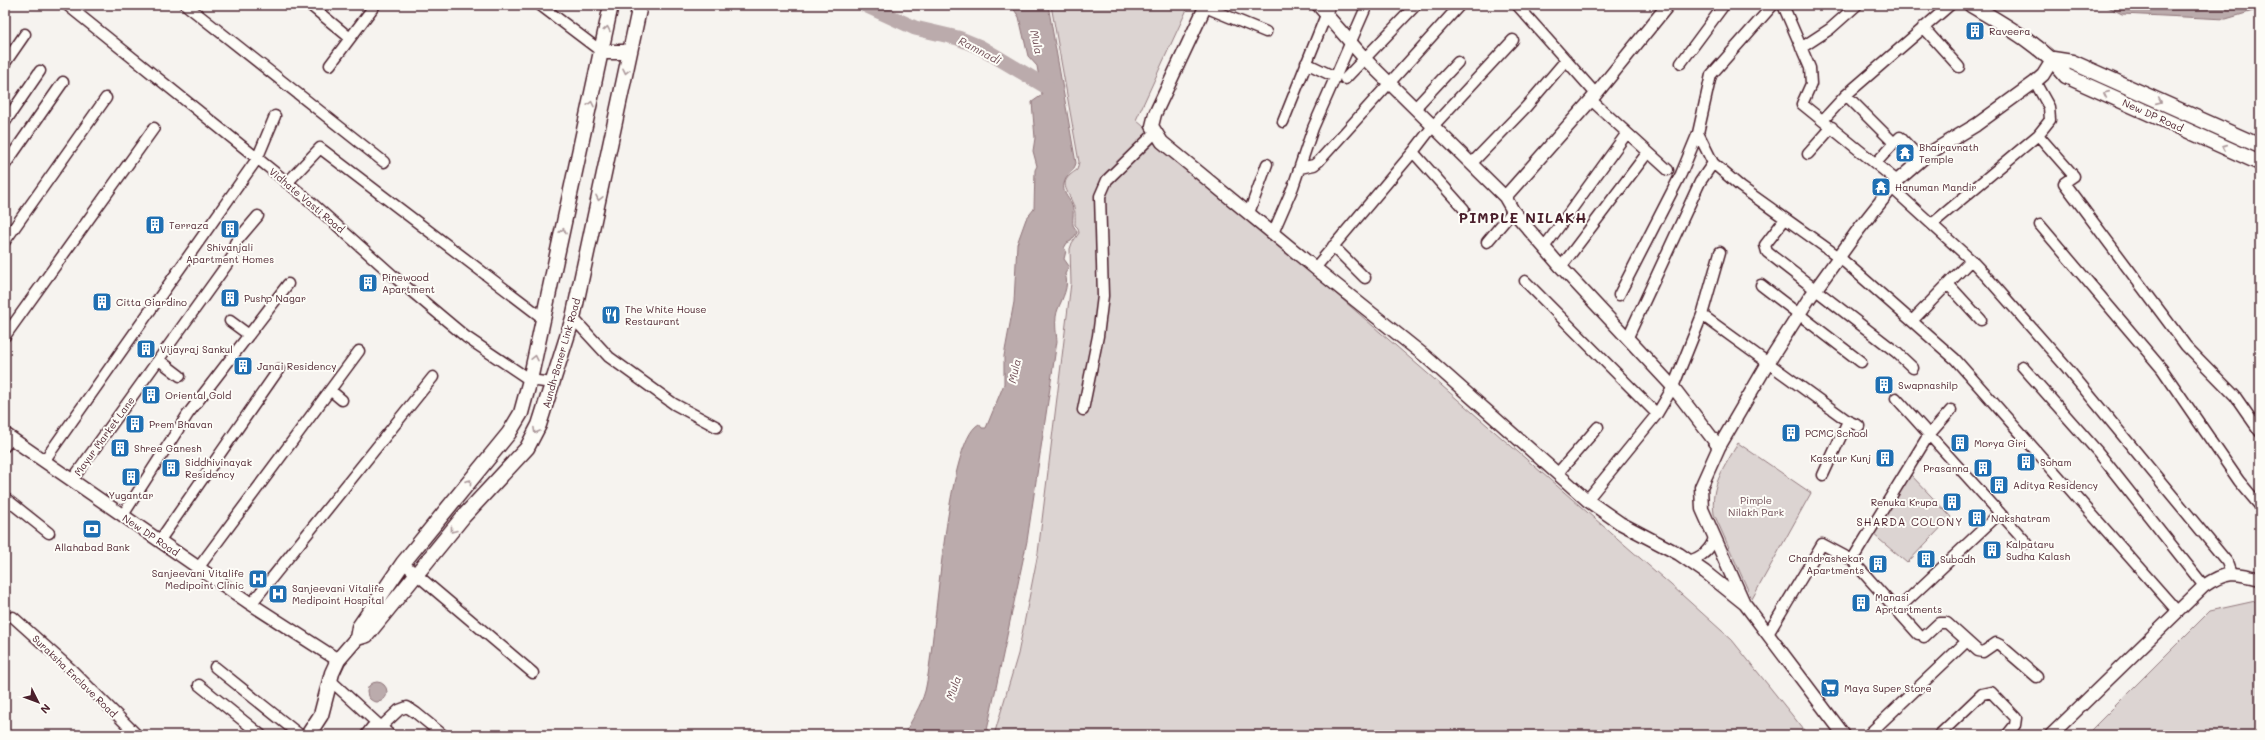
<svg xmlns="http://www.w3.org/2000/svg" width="2265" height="740" font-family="Mali,sans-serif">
<rect width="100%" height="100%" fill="#f6f3ef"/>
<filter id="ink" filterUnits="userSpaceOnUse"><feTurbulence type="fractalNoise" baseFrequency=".025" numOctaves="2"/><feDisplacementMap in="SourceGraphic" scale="8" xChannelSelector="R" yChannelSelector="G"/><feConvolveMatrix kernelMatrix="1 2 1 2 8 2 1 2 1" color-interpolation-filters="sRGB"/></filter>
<g filter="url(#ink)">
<path fill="#dcd4d2" stroke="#937a7e" d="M 1051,5 L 1189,5 L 1136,120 L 1671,585 L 1732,640 L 1808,735 L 994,735 L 1018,654 L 1038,553 L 1071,283 L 1070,249 L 1072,243 L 1079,233 L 1078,228 L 1075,225 C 1075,218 1076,209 1072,202 C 1066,187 1058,182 1077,170 L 1079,162 Z
M 1738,443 L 1811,493 L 1752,599 L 1714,514 C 1710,485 1724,468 1738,443 Z
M 1911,475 L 1951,517 L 1907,563 L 1873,534 Z
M 2260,600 L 2260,735 L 2086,735 L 2210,611 Z"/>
<path fill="#bbabac" stroke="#8e7378" d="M 1011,5 L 1048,5 L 1076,163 C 1074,172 1066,174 1064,184 C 1062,192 1068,197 1071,203 C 1075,211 1072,218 1073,225 C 1074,228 1077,229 1077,233 L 1071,241 L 1067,243 L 1064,248 L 1066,251 L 1064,259 L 1069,266 L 1065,274 C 1070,286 1062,299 1058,309 C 1054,319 1056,331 1057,341 L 1027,541 L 986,735 L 904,735 C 911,721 921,706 925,691 C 936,648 945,441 979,424 L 982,428 L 986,428 L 1004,384 L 1004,356 L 1014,302 L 1017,244 L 1026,219 L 1034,209 L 1035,170 L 1037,166 L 1033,151 L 1035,138 L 1032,102 L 1042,95 L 1037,66 L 1028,56 L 1019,17 Z
M 2104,5 L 2260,5 L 2260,9 L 2226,19 L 2122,14 Z
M367 692a10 10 0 1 1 20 0a10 10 0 1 1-20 0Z"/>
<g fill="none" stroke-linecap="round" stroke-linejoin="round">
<path stroke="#bbabac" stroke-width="15" d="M 865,5 L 915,28 L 958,38 L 980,47 L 1047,87"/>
<defs>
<path id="minor" d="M 67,5 L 304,196 L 398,280 L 466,337 L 530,380 L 552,383
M 186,5 L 384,162
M 310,5 L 350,38
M 540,5 L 602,52
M 1517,5 L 1596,94
M 1773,5 L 1711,75 L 1698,133 L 1713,163 L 1741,187 L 1839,257 L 1955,359 L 2178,612
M 1783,5 L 1810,68 L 1811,84 L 1802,104 L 1897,181
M 1205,7 L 1266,32
M 1923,27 L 1959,67
M 1801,48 L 1830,29 L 1857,5
M 5,63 L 25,34
M 1306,63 L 1335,77
M 1681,63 L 1724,5
M 330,65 L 375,5
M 1345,79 L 1416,5
M 1846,95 L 1894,143 L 1876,163
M 1591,100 L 1668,170
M 1415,108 L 1458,62
M 1823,120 L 1846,95 L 1950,5
M 5,122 L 40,71
M 1283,122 L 1330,5
M 2038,135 L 2074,176 L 2064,183 L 2186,346 L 2235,396 L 2260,432
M 1894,143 L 1900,137 L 1922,160
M 1413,152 L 1464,209
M 1808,154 L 1832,127
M 1471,164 L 1526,107 L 1566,60
M 5,165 L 63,82
M 1300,168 L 1314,165 L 1319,161 L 1460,5
M 287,183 L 320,148 L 544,319
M 1892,188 L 1971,260 L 1986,276 L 2067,368 L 2227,562 L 2231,573
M 1249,213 L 1267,164
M 1785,219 L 1765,245 L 1767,252 L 1896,352 L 1913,368
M 1932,224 L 2038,135 L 2050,120 L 2049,107 L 2035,82
M 2040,225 L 2162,369 L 2239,481 L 2260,506
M 1273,233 L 1293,187 L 1313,128 L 1367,5
M 5,241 L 106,98
M 1487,242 L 1513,211
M 1333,246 L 1365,278
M 1545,246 L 1627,133
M 1561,267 L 1648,152
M 1315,268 L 1413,152 L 1433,126 L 1513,40
M 1525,281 L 1657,414
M 1948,284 L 1981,320
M 1761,285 L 1861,362
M 1619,295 L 1681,174 L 1698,133
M 1702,315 L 1848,421
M 573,318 L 609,357 L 674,404 L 717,427
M 230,321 L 249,335
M 1912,321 L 1971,260
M 5,336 L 154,128
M 1628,337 L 1700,182 L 1713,163
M 159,360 L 180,376
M 2022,366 L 2098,452 L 2204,586
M 330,390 L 342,400
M 1896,398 L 2027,543
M 1083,410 L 1098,336 L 1103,296 L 1100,196 L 1107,180 L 1155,133
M 5,446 L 11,438
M 44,461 L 257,159 L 275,116
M 1557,474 L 1598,427
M 1823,475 L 1848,421 L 1859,426
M 72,480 L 233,256 L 235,243 L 258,216
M 5,498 L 49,533
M 1587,500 L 1657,414 L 1673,387 L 1702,315 L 1720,252
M 123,515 L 188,414 L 288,284
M 160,540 L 279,369
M 1852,560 L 1928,436 L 1951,410
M 1689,561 C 1701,557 1710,551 1714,538
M 403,563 L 533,673
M 199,567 L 359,351
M 251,604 L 433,377
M 1897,610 L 2000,513
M 13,617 L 72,670 L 137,735
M 1768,634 L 1822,544 L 1852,560 L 1918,634
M 1924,637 L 1939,623 L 1947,623 L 1978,651 L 1983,652 L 1996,643 L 2000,645 L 2037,677
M 215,667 L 300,735
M 330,680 L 390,735
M 199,685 L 261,735
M 381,727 L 399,710 L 407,707 L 416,713 L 443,735
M 366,735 L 372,727 L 381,735
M 1868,735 L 1967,641
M 1939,735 L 1982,694 L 1991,692 L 2016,718 L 2015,725 L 2007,735"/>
<path id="tertiary" d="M 1206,5 L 1155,114 L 1152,126 L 1162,142 L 1315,268 L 1425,356 L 1587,500 L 1620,523 L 1679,554 L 1705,572 L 1745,604 L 1844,735
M 1318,5 L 1365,59 L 1505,197 L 1513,211 L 1561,267 L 1673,387 L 1719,447
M 1505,197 L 1591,100 L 1668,5
M 5,434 L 251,604 L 338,660
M 1743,601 L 1702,509 L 1701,487 L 1719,447 L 1768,363 L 1808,300 L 1859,229 L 1897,181 L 1928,154 L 1976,125 L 2035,82 L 2043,75 L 2053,59
M 2051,735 L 2204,586 C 2226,571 2235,572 2260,579"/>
<path id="secondary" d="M 1971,5 C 2004,25 2042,45 2066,76 L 2260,163
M 602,52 L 630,52
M 2053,59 L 2072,62 L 2260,146
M 357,638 L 367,635 L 463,517 L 527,448 L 539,425 L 573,318 L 640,5
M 308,735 L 321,715 L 332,673 L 338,660 L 357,638 L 359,627 L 403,563 L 509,433 L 521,413 L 530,380 L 611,5"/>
</defs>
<use href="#minor" stroke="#4a1f2b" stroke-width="13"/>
<use href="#tertiary" stroke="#4a1f2b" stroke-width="15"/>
<use href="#secondary" stroke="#4a1f2b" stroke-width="17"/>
<use href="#minor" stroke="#fdfcf7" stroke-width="10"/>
<use href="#tertiary" stroke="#fdfcf7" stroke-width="12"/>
<use href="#secondary" stroke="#fdfcf7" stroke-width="14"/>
</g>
<defs><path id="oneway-chevron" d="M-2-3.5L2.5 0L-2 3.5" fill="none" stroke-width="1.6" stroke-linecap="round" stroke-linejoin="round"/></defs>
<g stroke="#ac999b">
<use href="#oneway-chevron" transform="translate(607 29) rotate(-79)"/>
<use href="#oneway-chevron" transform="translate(626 71) rotate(102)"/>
<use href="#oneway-chevron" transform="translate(2106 94) rotate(-156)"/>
<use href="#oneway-chevron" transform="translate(2159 101) rotate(24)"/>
<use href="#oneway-chevron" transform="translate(591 104) rotate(-78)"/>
<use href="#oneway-chevron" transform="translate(2224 147) rotate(-156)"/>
<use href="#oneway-chevron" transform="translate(599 198) rotate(102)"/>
<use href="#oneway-chevron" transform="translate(563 231) rotate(-78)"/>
<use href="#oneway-chevron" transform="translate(535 358) rotate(-78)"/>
<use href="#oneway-chevron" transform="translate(536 431) rotate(119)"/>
<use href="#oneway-chevron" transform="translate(469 482) rotate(-51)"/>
<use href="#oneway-chevron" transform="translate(453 530) rotate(128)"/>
</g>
</g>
<defs>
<symbol id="building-square" viewBox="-11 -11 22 22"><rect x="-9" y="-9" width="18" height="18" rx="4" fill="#1f6fb2" stroke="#fdfcf7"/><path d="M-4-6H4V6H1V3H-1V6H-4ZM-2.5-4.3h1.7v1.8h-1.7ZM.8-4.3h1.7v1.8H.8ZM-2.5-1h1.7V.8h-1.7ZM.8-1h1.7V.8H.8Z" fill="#fff"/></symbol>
<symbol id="temple-square" viewBox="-11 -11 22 22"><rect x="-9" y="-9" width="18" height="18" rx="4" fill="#1f6fb2" stroke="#fdfcf7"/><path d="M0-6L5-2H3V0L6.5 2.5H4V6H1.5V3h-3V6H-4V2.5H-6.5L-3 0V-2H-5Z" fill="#fff"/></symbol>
<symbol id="restaurant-square" viewBox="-11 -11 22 22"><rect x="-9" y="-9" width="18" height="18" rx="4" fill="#1f6fb2" stroke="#fdfcf7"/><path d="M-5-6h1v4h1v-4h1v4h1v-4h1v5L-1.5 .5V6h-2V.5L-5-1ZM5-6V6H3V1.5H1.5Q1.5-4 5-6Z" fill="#fff"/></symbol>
<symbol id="bank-square" viewBox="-11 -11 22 22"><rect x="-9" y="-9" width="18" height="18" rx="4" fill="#1f6fb2" stroke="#fdfcf7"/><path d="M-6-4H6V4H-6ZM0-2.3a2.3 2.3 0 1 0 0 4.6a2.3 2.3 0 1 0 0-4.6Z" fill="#fff"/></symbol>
<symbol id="hospital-square" viewBox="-11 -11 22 22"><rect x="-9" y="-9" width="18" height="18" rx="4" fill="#1f6fb2" stroke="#fdfcf7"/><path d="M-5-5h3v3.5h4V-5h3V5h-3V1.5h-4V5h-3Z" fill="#fff"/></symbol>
<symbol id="supermarket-square" viewBox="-11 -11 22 22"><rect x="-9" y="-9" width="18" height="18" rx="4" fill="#1f6fb2" stroke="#fdfcf7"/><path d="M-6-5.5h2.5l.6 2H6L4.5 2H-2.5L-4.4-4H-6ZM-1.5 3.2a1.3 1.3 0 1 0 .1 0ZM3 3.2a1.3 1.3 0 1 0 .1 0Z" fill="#fff"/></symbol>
</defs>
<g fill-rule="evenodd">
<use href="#building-square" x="1964" y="20" width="22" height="22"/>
<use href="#temple-square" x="1894" y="142" width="22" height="22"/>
<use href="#temple-square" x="1870" y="176" width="22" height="22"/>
<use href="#building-square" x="144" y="214" width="22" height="22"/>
<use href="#building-square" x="219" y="218" width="22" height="22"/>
<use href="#building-square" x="357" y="272" width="22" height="22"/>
<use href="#building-square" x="219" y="287" width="22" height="22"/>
<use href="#building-square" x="91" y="291" width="22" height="22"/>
<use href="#restaurant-square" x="600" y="304" width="22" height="22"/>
<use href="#building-square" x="135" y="338" width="22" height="22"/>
<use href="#building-square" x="232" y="355" width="22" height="22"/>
<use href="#building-square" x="1873" y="374" width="22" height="22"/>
<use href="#building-square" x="140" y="384" width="22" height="22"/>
<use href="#building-square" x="124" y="413" width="22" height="22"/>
<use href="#building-square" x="1780" y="422" width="22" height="22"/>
<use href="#building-square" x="1949" y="432" width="22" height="22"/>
<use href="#building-square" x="109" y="437" width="22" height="22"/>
<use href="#building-square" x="1874" y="447" width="22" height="22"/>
<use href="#building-square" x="2015" y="451" width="22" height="22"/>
<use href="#building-square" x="160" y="457" width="22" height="22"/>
<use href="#building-square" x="1972" y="457" width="22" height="22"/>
<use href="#building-square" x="120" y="466" width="22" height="22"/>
<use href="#building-square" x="1988" y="474" width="22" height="22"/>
<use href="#building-square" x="1941" y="491" width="22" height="22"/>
<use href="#building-square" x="1966" y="507" width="22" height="22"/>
<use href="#bank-square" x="81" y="518" width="22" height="22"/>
<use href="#building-square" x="1981" y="539" width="22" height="22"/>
<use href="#building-square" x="1915" y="548" width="22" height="22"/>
<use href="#building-square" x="1867" y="553" width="22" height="22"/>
<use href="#hospital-square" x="247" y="568" width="22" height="22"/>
<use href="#hospital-square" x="267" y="583" width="22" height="22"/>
<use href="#building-square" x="1850" y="592" width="22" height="22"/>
<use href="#supermarket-square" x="1819" y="677" width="22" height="22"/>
</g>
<g text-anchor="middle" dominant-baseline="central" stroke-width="4" stroke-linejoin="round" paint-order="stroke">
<g font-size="10" fill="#4a1f2b" stroke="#fdfcf7" text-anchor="start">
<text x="1989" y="31">Raveera</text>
<text x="1919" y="147">Bhairavnath<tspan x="1919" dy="12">Temple</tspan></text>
<text x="1895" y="187">Hanuman Mandir</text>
<text x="169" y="225">Terraza</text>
<text x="230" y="247" text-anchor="middle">Shivanjali<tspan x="230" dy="12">Apartment Homes</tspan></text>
<text x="382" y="277">Pinewood<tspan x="382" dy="12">Apartment</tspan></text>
<text x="244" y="298">Pushp Nagar</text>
<text x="116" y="302">Citta Giardino</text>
<text x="625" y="309">The White House<tspan x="625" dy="12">Restaurant</tspan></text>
<text x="160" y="349">Vijayraj Sankul</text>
<text x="257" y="366">Janai Residency</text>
<text x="1898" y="385">Swapnashilp</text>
<text x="165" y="395">Oriental Gold</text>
<text x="149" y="424">Prem Bhavan</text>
<text x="1805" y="433">PCMC School</text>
<text x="1974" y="443">Morya Giri</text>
<text x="134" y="448">Shree Ganesh</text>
<text x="1871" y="458" text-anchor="end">Kasstur Kunj</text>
<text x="185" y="462">Siddhivinayak<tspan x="185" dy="12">Residency</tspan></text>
<text x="2040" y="462">Soham</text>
<text x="1969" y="468" text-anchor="end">Prasanna</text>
<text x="2013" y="485">Aditya Residency</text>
<text x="131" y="495" text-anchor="middle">Yugantar</text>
<text x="1938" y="502" text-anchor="end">Renuka Krupa</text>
<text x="1991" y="518">Nakshatram</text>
<text x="2006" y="544">Kalpataru<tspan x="2006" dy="12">Sudha Kalash</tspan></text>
<text x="92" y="547" text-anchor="middle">Allahabad Bank</text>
<text x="1864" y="558" text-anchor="end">Chandrashekar<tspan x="1864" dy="12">Apartments</tspan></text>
<text x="1940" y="559">Subodh</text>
<text x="244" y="573" text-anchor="end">Sanjeevani Vitalife<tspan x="244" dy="12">Medipoint Clinic</tspan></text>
<text x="292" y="588">Sanjeevani Vitalife<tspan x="292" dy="12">Medipoint Hospital</tspan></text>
<text x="1875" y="597">Manasi<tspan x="1875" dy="12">Aprtartments</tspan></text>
<text x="1844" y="688">Maya Super Store</text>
</g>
<g font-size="10" fill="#4a1f2b" stroke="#fdfcf7">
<text transform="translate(2153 115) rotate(24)">New DP Road</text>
<text transform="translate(307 200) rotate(40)">Vidhate Vasti Road</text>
<text transform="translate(561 353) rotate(-74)">Aundh-Baner Link Road</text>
<text transform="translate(104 436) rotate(-54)">Mayur Market Lane</text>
<text transform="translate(151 535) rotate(34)">New DP Road</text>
<text transform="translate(75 676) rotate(44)">Suraksha Enclave Road</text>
</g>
<g font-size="10" fill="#6e4c55" stroke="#fdfcf7">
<text x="1756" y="500">Pimple<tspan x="1756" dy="12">Nilakh Park</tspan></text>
</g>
<g font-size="11" font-style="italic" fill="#725058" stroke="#fdfcf7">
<text transform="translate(1037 42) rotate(78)">Mula</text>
<text transform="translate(980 50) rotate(28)">Ramnadi</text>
<text transform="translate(1014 371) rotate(-77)">Mula</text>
<text transform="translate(953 688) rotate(-70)">Mula</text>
</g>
<g font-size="11" letter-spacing="1" fill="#4a1f2b" stroke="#fdfcf7">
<text x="1910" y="521">SHARDA COLONY</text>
</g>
<g font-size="14" font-weight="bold" letter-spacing="1" fill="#4a1f2b" stroke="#fdfcf7">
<text x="1523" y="217">PIMPLE NILAKH</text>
</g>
</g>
<rect width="2265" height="740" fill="none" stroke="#fdfcf7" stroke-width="20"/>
<rect x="10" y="10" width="2245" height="720" fill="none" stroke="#4a1f2b" stroke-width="1.5" filter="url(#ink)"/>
<g transform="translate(38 702) rotate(132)" stroke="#fdfcf7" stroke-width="3" paint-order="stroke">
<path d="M0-3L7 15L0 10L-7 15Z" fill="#4a1f2b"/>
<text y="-6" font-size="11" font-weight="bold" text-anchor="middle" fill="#4a1f2b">N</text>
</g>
</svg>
